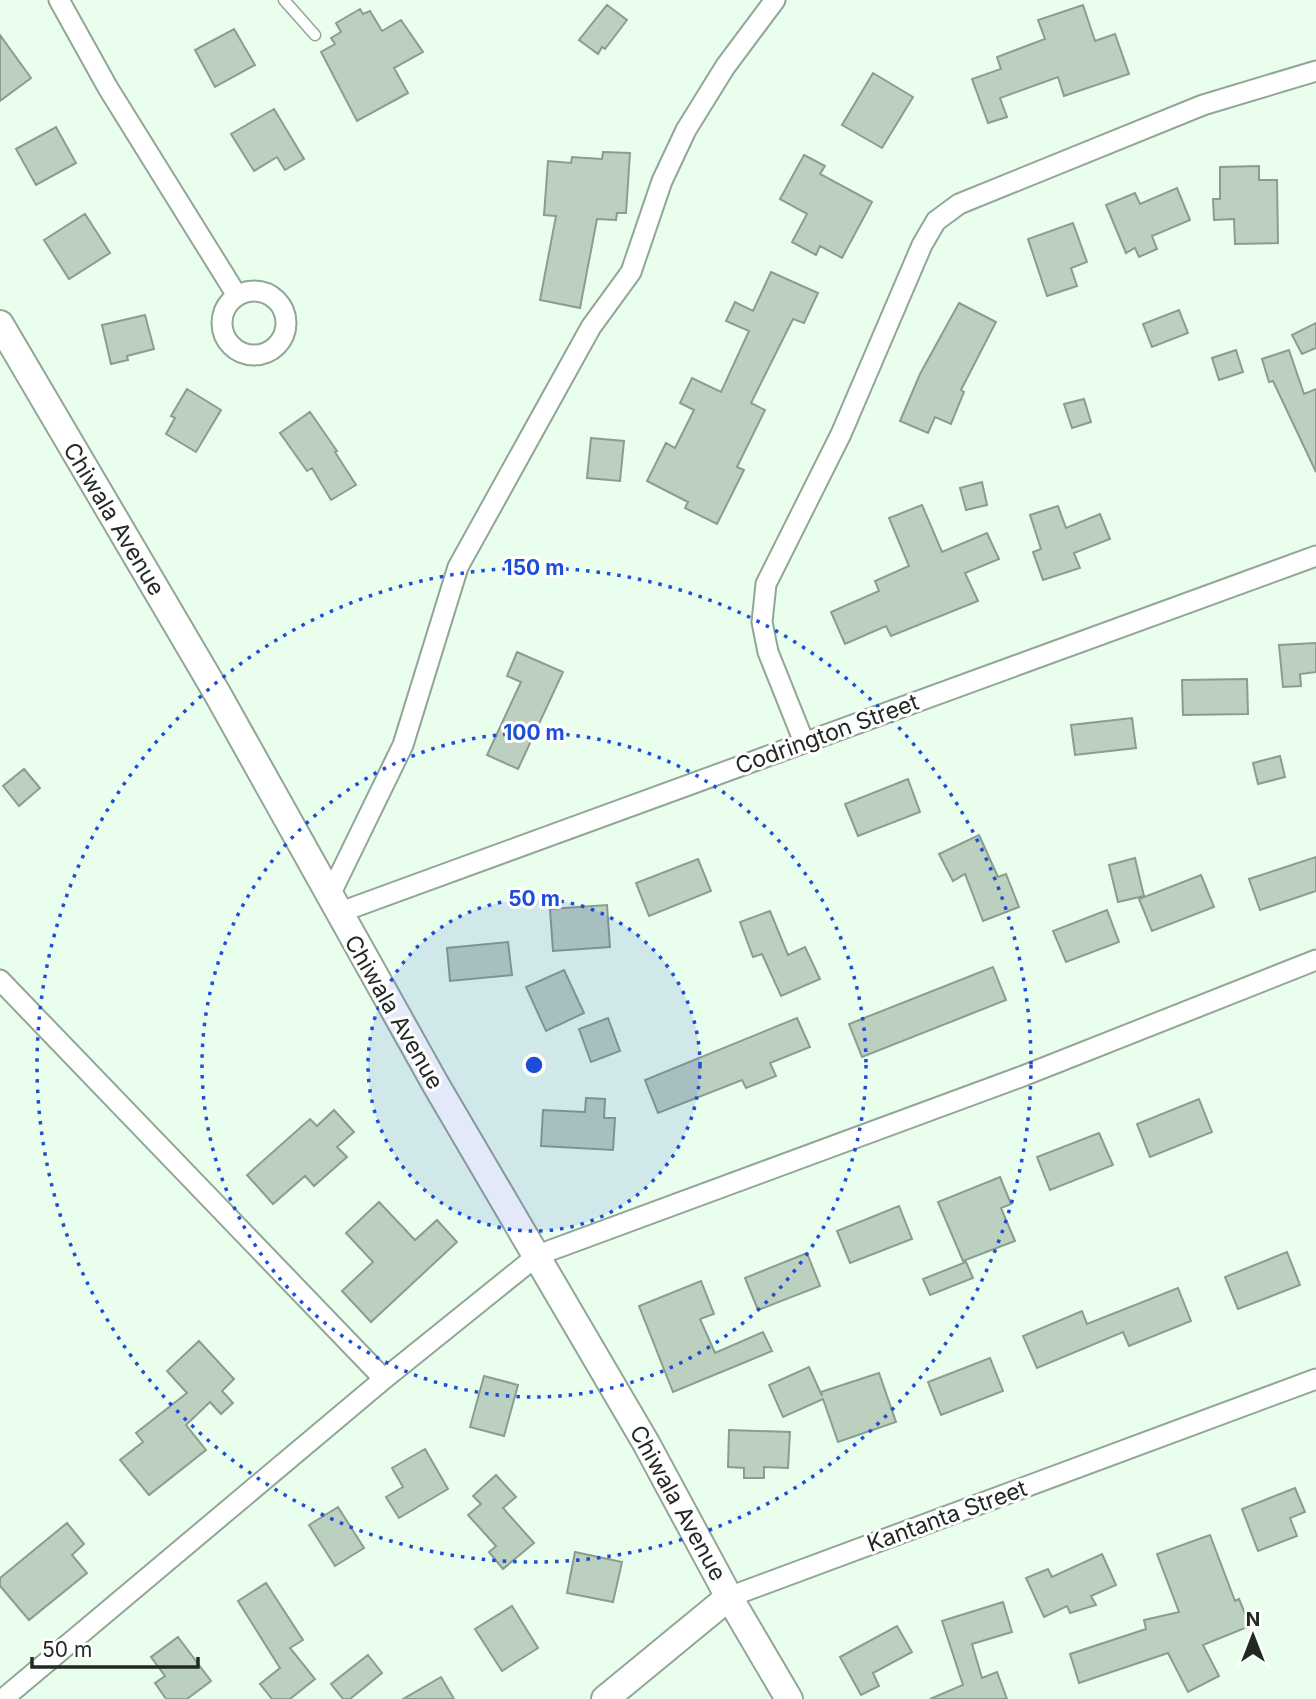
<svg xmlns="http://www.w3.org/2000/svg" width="1316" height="1699" font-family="Inter,sans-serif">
<rect width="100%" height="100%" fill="#e9feed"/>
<path fill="#bbd0bf" stroke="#8a9d8e" stroke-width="2" d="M 607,5 L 627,20 L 605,49 L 602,47 L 598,54 L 579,40 Z
M 1083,5 L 1095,41 L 1115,34 L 1129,74 L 1064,96 L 1058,77 L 1000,98 L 1007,117 L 988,123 L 972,79 L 1001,69 L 997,57 L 1045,39 L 1038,20 Z
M 360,9 L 363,14 L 370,11 L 382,31 L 401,20 L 423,52 L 394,68 L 408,93 L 357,121 L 321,52 L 335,44 L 331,38 L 341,32 L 336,23 Z
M 234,29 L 255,65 L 215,87 L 195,50 Z
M 0,35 L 31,78 L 0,101 Z
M 873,73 L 913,97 L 882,148 L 842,125 Z
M 274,109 L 304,159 L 285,170 L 277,157 L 254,171 L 231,134 Z
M 56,127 L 76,163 L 36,185 L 16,149 Z
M 603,152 L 630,153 L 626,213 L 617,213 L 616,220 L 597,219 L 580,308 L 540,300 L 556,216 L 544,215 L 548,161 L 571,163 L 572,157 L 602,159 Z
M 804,155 L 825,166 L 820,174 L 872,202 L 842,258 L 820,246 L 816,255 L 792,242 L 807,214 L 780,199 Z
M 1259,166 L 1259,180 L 1277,180 L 1278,243 L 1235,244 L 1234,219 L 1214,220 L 1213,199 L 1220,199 L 1220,167 Z
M 1177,188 L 1190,220 L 1152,236 L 1157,249 L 1139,257 L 1135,248 L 1126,253 L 1106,205 L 1135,193 L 1140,204 Z
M 85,214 L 110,253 L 69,279 L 44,240 Z
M 1073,223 L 1087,262 L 1071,268 L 1077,286 L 1047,296 L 1028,239 Z
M 771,272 L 818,293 L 804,323 L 793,319 L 751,403 L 765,410 L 737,467 L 744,470 L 717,524 L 685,508 L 688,502 L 647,481 L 666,443 L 675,448 L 694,410 L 680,403 L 692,378 L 721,392 L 749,331 L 726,321 L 735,302 L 753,311 Z
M 959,303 L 996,322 L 961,390 L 964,392 L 951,424 L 935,417 L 928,433 L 900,421 L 920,374 Z
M 1179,310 L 1188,333 L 1152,347 L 1143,324 Z
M 145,315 L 154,349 L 127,356 L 128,360 L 111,364 L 102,325 Z
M 1316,323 L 1316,348 L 1302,354 L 1292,335 Z
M 1236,350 L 1243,372 L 1219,380 L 1212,358 Z
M 1289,350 L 1304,394 L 1316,389 L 1316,472 L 1273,381 L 1269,382 L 1262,359 Z
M 187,389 L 221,410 L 196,452 L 166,434 L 175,418 L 171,416 Z
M 1084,399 L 1091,422 L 1072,428 L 1064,404 Z
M 310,412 L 337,451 L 335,452 L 356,485 L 331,500 L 312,468 L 307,471 L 280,433 Z
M 591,438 L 624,441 L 620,481 L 587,478 Z
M 982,482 L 987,505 L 966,510 L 960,488 Z
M 922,505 L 942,552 L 987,533 L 999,559 L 965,573 L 978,601 L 891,636 L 886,626 L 845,644 L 831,612 L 879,591 L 875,581 L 909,566 L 889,518 Z
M 1058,506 L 1066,528 L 1100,514 L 1110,539 L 1074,553 L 1080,568 L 1043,580 L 1033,552 L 1041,549 L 1030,515 Z
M 1316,643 L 1316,672 L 1300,674 L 1301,686 L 1283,687 L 1279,645 Z
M 517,652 L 563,672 L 518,769 L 487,755 L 521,682 L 507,676 Z
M 1247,679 L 1248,714 L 1183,715 L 1182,680 Z
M 1132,718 L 1136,748 L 1075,755 L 1071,725 Z
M 1280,756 L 1285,777 L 1258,784 L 1253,763 Z
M 24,769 L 40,788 L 19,806 L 3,786 Z
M 908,779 L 920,812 L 858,836 L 845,804 Z
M 979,835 L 998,877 L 1006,874 L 1019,907 L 983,921 L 965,874 L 953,881 L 939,854 Z
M 1316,857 L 1316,891 L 1260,910 L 1249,879 Z
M 1135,858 L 1144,896 L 1118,902 L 1109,865 Z
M 698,859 L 711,891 L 649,916 L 636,883 Z
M 1201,875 L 1214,907 L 1152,931 L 1139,899 Z
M 607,905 L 610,947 L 553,951 L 550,909 Z
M 1107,910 L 1119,942 L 1066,962 L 1053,931 Z
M 770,911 L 788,955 L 805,947 L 820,979 L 781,996 L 762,954 L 753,957 L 740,922 Z
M 508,942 L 512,975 L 450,981 L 447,948 Z
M 993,967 L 1006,1000 L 862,1057 L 849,1024 Z
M 564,970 L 584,1013 L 546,1031 L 526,987 Z
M 608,1018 L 620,1051 L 591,1062 L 579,1029 Z
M 797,1018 L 810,1047 L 770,1063 L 776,1076 L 746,1088 L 742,1080 L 658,1113 L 645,1080 Z
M 586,1098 L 605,1099 L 604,1118 L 615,1118 L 613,1150 L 541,1146 L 543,1110 L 585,1112 Z
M 1199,1099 L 1212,1132 L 1150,1157 L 1137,1124 Z
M 334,1110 L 354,1132 L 337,1147 L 347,1157 L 314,1186 L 305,1176 L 273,1204 L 247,1175 L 310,1119 L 317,1126 Z
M 1099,1133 L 1113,1165 L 1050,1190 L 1037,1157 Z
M 1000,1177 L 1011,1204 L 1001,1208 L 1015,1241 L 963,1261 L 938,1202 Z
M 379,1202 L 415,1240 L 437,1220 L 457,1242 L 371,1322 L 342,1291 L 373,1262 L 346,1233 Z
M 899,1206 L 912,1239 L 850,1263 L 837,1231 Z
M 1287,1252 L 1300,1285 L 1238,1309 L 1225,1277 Z
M 807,1253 L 820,1286 L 758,1310 L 745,1278 Z
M 966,1262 L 973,1278 L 930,1295 L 923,1279 Z
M 701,1281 L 714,1314 L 700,1319 L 715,1353 L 763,1332 L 772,1351 L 673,1392 L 639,1306 Z
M 1178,1288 L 1191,1321 L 1129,1346 L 1123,1332 L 1037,1368 L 1023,1336 L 1082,1311 L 1087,1324 Z
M 199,1341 L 234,1379 L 222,1391 L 233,1403 L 221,1414 L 210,1402 L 186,1425 L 206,1450 L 149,1495 L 120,1460 L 143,1442 L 136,1433 L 187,1393 L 167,1371 Z
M 990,1358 L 1003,1391 L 941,1415 L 928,1382 Z
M 809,1367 L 822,1396 L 821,1392 L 879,1373 L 896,1422 L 838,1442 L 823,1399 L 783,1417 L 769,1385 Z
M 484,1376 L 518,1385 L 504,1436 L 470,1427 Z
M 729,1430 L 790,1432 L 788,1468 L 764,1467 L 764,1478 L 744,1478 L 744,1468 L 728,1467 Z
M 425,1449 L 448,1489 L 399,1518 L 386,1497 L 403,1487 L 392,1468 Z
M 496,1475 L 516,1497 L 503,1508 L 534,1543 L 503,1569 L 489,1552 L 496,1546 L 468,1515 L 481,1504 L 473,1496 Z
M 1295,1488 L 1305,1512 L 1290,1518 L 1297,1536 L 1258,1551 L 1242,1509 Z
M 338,1507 L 364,1548 L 335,1566 L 309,1525 Z
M 67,1523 L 84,1544 L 72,1555 L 87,1573 L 29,1620 L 0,1586 L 0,1578 Z
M 1210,1535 L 1235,1601 L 1239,1599 L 1250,1626 L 1203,1645 L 1219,1676 L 1188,1692 L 1168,1653 L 1079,1683 L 1070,1654 L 1146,1629 L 1144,1620 L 1179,1612 L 1157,1554 Z
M 575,1552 L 622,1562 L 613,1602 L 567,1593 Z
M 1102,1554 L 1116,1585 L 1091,1596 L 1096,1605 L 1070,1613 L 1067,1606 L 1044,1617 L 1026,1578 L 1048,1569 L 1052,1577 Z
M 266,1583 L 303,1640 L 290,1648 L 315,1679 L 290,1699 L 272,1699 L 260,1684 L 280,1668 L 238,1601 Z
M 1003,1602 L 1012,1632 L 972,1644 L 982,1678 L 997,1672 L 1007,1699 L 930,1699 L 963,1685 L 942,1621 Z
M 512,1606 L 538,1648 L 502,1671 L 475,1629 Z
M 897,1626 L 912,1652 L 873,1673 L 879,1686 L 861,1695 L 840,1657 Z
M 178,1637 L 211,1681 L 187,1699 L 166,1699 L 155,1683 L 165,1676 L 151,1657 Z
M 368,1655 L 382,1673 L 350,1699 L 343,1699 L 331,1684 Z
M 441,1677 L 454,1699 L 403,1699 Z"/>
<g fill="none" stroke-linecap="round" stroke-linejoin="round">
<defs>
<path id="lane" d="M 284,0 L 315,35"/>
<path id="street" d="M 59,0 L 108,88 L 236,294
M222 323a32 32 0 1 1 64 0a32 32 0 1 1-64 0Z
M 804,742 L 768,652 L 762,622 L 766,584 L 841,434 L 922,245 L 936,221 L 959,204 L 1203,105 L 1316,71
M 329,897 L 403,745 L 458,567 L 591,327 L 631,272 L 662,181 L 686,130 L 725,67 L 775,0
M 338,913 L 1316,556
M 0,980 L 384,1379
M 729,1597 L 1316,1379
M 3,1699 L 384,1379 L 538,1255 L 1023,1076 L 1316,960"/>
<path id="secondary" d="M 0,324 L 217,693 L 436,1085 L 646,1443 L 729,1597 L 789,1699
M 605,1699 L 729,1597"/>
</defs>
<use href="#lane" stroke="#92a697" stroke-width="13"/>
<use href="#street" stroke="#92a697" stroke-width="23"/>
<use href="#secondary" stroke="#92a697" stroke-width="30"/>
<use href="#lane" stroke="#fff" stroke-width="10"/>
<use href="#street" stroke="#fff" stroke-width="19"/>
<use href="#secondary" stroke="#fff" stroke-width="26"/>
</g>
<circle cx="534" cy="1065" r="166" fill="#1d4ed8" fill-opacity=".12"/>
<g fill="none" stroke="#1d4ed8" stroke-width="3.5" stroke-dasharray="3.5 7">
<circle cx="534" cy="1065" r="166"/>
<circle cx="534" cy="1065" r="332"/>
<circle cx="534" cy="1065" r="497"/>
</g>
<g text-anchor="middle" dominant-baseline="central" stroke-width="6" stroke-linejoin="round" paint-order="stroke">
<g font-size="23" fill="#222923" stroke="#fff">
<text transform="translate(114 519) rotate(59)">Chiwala Avenue</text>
<text transform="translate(827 734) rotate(-20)">Codrington Street</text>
<text transform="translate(394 1012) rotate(60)">Chiwala Avenue</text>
<text transform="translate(678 1503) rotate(61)">Chiwala Avenue</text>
<text transform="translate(947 1516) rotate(-20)">Kantanta Street</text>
</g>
</g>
<circle cx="534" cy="1065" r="10" fill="#1d4ed8" stroke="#fff" stroke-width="3.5"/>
<g font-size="21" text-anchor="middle" font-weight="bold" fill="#1d4ed8" stroke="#fff" stroke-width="6" stroke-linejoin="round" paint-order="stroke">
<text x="534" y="575">150 m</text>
<text x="534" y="740">100 m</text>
<text x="534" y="906">50 m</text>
</g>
<g transform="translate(1253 1636)" stroke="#ffffff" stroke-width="5" paint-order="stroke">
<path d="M0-5L12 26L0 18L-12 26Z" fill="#222923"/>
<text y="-10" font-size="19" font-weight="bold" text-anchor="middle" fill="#222923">N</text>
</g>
<path d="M32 1657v10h166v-10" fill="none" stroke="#222923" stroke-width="3.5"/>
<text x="42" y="1657" font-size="21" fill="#222923" stroke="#ffffff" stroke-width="5" paint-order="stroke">50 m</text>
</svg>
